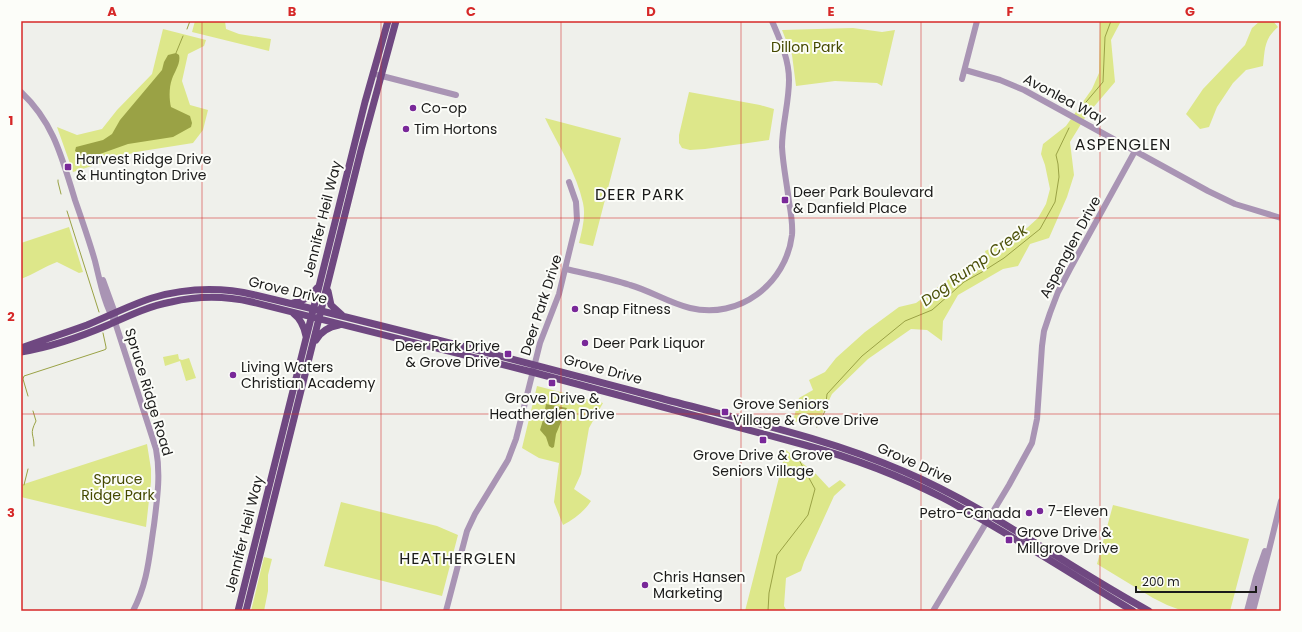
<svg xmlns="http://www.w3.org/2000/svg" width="1302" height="632" font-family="Poppins,sans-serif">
<rect width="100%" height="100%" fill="#eff0eb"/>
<path fill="#dde78a" d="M 195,21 L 225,21 L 226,29 L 239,34 L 271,39 L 269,51 L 192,32 Z
M 1100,21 L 1121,21 L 1111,40 L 1115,82 L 1086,116 L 1070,142 L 1074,175 L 1067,197 L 1049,238 L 1030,244 L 1018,266 L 1003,269 L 958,295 L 943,321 L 942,341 L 927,330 L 911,329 L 868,359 L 832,394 L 817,425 L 793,421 L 799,398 L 813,390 L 809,380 L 825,372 L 836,358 L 865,332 L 899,307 L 916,303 L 960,271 L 988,262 L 985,251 L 1017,237 L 1038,218 L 1046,204 L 1050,189 L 1045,165 L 1041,154 L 1043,144 L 1066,126 L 1092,89 L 1099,73 Z
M 1260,21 L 1273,21 L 1278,27 C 1264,39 1265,49 1263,66 L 1246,70 L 1233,83 L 1217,107 L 1209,127 L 1200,129 L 1186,114 L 1203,89 L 1245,45 L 1252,28 Z
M 853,28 L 882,32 L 895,30 L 882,86 L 877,83 L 835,81 L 796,86 L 792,55 L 782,30 Z
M 163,29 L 206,40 L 204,46 L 188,54 L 182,81 L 190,105 L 208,110 L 203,130 L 193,143 L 136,152 L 73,172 L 57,127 L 77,135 L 102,129 L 117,110 L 152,74 Z
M 689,92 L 760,105 L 774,109 L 769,140 L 705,149 L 690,150 L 682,148 L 679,143 L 679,135 Z
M 545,118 L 621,138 L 593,246 L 579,243 C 582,230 586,216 583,203 C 577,174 558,145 545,118 Z
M 69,227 L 83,272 L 79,273 L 57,262 C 44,267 34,274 21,279 L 21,243 Z
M 178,354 L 179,359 L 182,360 L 189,358 L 196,378 L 186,381 L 180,361 L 165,366 L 163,357 Z
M 537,386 L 603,403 L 589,428 L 581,474 L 574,489 L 591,501 C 584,512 574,519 563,525 L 554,502 L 559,463 L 539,458 L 522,448 Z
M 147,444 L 151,469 L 151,482 L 146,527 L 21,497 L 21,485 Z
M 786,450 L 816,474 L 829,488 L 840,480 L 846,485 L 834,496 L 804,562 L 801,571 L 786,578 L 784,606 L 787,611 L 745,611 Z
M 341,502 L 437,526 L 458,535 L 442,596 L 324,566 Z
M 1113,505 L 1249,539 L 1230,611 L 1183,611 L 1167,605 L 1153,598 L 1097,564 Z
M 264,557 L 272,559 L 268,575 L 268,591 L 264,611 L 251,611 Z"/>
<path fill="#9aa245" d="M 176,53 L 179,55 C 181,63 175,71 172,79 C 169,87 169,99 171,107 L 190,116 L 192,123 L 191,127 L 173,137 L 128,144 L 86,159 L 75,151 L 76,147 L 103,140 L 112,134 L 120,120 L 162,70 L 164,62 L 168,55 Z
M 546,404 L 567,408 L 556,434 L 554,447 L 552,448 L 549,446 L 546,437 L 540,430 L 543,420 Z"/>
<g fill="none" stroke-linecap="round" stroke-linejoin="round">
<path stroke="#9aa245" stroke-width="1" d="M 187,29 L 190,21
M 176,53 L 183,36
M 1081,108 L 1103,82 L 1105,37 L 1111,21
M 58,180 L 58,182 L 61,194
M 67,211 L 99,312
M 28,396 L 23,379 L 24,376 L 104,350 L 106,349 L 106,347 L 103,333
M 33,411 L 36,421 C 29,435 34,433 34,446
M 817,427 L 825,411 L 827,394 L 862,356 L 905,321 L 932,310 L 964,282 L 982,272 L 1004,258 L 1040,229 L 1055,202 L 1059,177 L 1058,164 L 1056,155 L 1069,128
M 24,485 L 28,469
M 768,611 L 769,593 L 777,555 L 808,515 L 815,489 L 798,458"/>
<path stroke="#a994b4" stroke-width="6" d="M 965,70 L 1000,80 L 1024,90 L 1208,191 L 1235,204 L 1281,218
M 378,75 L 456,95
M 962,79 L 977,21
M 21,92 C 54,123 62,158 75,200 C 82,220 89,240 95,261 C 100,281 104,304 115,322 L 156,449 C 161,475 157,500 154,525 C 149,557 148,582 133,611
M 566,269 C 587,274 609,278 630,285 C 651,291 669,303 690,308 C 739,320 786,284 792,235 C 793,224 791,213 789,202 C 787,184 783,166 782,147 C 782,125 789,103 789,80 C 789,59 780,40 772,21
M 103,280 L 115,313 L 115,316
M 446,611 L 467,531 L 475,514 L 508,460 L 516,439 L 540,343 L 559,294 L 577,220 L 576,202 L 569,182
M 933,611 L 1009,485 L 1032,443 L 1037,419 L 1042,346 L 1044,331 L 1050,313 L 1058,292 L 1070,269 L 1135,151
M 1247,611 L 1256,577 L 1265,551
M 1253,611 L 1269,550 L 1281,501"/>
<path stroke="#6f4881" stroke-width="7" d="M 328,291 L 331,305 L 342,315
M 293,303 C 304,301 311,297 317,288
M 293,313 C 301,319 304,326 306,336
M 316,340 C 321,331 328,327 339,325
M 21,348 C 43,340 65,333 87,325 C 109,316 130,305 152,298 C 186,288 221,287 255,295 C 390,327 525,362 660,398 C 741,420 825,437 903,471 C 990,508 1066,566 1149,611
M 21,352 C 51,347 80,337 108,325 C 128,316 149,306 171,302 C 197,296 226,296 252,302 L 532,372 L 805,445 C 853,458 900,476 943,498 C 1008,532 1070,574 1133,611
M 238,611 L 365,102 L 388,21
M 246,611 L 361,150 L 396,21"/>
</g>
<path fill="none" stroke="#d62828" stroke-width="1" stroke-opacity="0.55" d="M 202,21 L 202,611M 381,21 L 381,611M 561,21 L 561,611M 741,21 L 741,611M 921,21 L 921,611M 1100,21 L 1100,611M 21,218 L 1281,218M 21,414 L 1281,414"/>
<g fill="#792899" stroke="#fcfdf9" stroke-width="1.5">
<circle cx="413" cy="108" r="4"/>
<circle cx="406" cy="129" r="4"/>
<rect x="64" y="163" width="8" height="8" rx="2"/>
<rect x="781" y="196" width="8" height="8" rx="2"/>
<circle cx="575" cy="309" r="4"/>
<circle cx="585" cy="343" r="4"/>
<rect x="504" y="350" width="8" height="8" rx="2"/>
<circle cx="233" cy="375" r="4"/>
<rect x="548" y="379" width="8" height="8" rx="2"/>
<rect x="721" y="408" width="8" height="8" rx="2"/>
<rect x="759" y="436" width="8" height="8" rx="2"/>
<circle cx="1040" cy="511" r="4"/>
<circle cx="1029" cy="513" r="4"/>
<rect x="1005" y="536" width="8" height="8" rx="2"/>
<circle cx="645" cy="585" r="4"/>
</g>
<g text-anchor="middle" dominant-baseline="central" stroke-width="4" stroke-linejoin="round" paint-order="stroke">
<g font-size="14" fill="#454900" stroke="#fcfdf9">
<text x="807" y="47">Dillon Park</text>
<text x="118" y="479">Spruce<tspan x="118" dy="16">Ridge Park</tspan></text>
</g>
<g font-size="14" fill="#1a1a19" stroke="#fcfdf9">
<text transform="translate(1065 99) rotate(28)">Avonlea Way</text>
<text transform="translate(322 219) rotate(-76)">Jennifer Heil Way</text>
<text transform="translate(1070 247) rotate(-62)">Aspenglen Drive</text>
<text transform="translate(288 290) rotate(13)">Grove Drive</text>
<text transform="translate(541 305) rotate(-72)">Deer Park Drive</text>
<text transform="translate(603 369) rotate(15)">Grove Drive</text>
<text transform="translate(149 392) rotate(73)">Spruce Ridge Road</text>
<text transform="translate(915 463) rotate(24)">Grove Drive</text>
<text transform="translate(244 534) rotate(-76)">Jennifer Heil Way</text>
</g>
<g font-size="14" fill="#1a1a19" stroke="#fcfdf9" text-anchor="start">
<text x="421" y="108">Co-op</text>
<text x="414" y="129">Tim Hortons</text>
<text x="76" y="159">Harvest Ridge Drive<tspan x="76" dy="16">&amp; Huntington Drive</tspan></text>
<text x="793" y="192">Deer Park Boulevard<tspan x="793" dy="16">&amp; Danfield Place</tspan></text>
<text x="583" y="309">Snap Fitness</text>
<text x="593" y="343">Deer Park Liquor</text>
<text x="500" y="346" text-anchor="end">Deer Park Drive<tspan x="500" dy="16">&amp; Grove Drive</tspan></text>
<text x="241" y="367">Living Waters<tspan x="241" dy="16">Christian Academy</tspan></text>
<text x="552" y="398" text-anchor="middle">Grove Drive &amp;<tspan x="552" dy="16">Heatherglen Drive</tspan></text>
<text x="733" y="404">Grove Seniors<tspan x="733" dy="16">Village &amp; Grove Drive</tspan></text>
<text x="763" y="455" text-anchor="middle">Grove Drive &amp; Grove<tspan x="763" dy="16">Seniors Village</tspan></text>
<text x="1048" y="511">7-Eleven</text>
<text x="1021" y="513" text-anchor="end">Petro-Canada</text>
<text x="1017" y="532">Grove Drive &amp;<tspan x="1017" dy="16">Millgrove Drive</tspan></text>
<text x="653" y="577">Chris Hansen<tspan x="653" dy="16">Marketing</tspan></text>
</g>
<g font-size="15" font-style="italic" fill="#4d520b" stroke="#fcfdf9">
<text transform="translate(974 265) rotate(-36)">Dog Rump Creek</text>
</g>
<g font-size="16" letter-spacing="1" fill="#1a1a19" stroke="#fcfdf9">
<text x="1123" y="144">ASPENGLEN</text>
<text x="640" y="194">DEER PARK</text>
<text x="458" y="558">HEATHERGLEN</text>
</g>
</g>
<rect width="1302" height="632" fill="none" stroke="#fcfdf9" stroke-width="44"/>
<path d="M1136 586v6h120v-6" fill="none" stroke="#1a1a19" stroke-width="2"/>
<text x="1142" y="586" font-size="12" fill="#1a1a19" stroke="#fcfdf9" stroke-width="3" paint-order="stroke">200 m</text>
<rect x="22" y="22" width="1258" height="588" fill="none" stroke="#d62828" stroke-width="1.5"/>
<g font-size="13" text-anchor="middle" font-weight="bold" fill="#d62828">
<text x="112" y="16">A</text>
<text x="292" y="16">B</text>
<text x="471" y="16">C</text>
<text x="651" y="16">D</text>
<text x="831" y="16">E</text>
<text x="1010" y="16">F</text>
<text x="1190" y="16">G</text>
<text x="11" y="125">1</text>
<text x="11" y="321">2</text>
<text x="11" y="517">3</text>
</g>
</svg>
